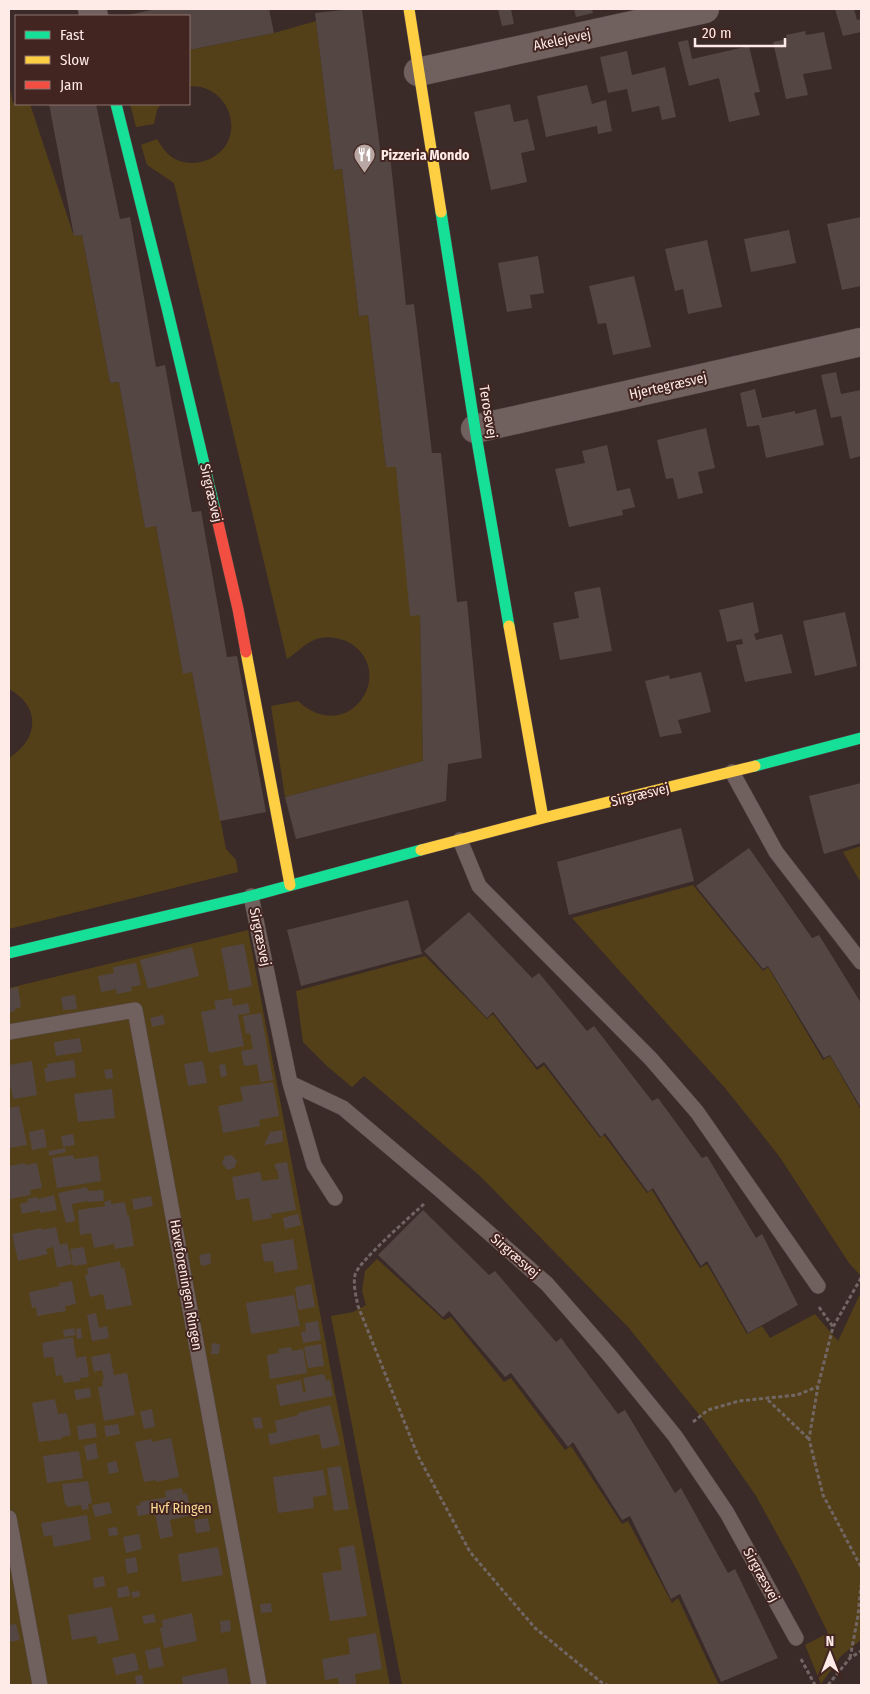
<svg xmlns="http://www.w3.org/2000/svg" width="870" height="1694" font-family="'Fira Sans Condensed',sans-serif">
<rect width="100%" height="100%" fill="#3a2a28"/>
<path fill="#534018" d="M 316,21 L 334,170 L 342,169 L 359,316 L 368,315 L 386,467 L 396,467 L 420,615 L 423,761 L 285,797 L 271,706 L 298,701 C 348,747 398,673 350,643 C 341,638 329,636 320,638 C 307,641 298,652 287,659 L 174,183 L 147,165 L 141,145 L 157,139 C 162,147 166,154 175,159 C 192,168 216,161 226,145 C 239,124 227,95 204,88 C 200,86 194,87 189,86 L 189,50 L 274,33 Z
M 9,84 L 13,103 L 30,104 L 74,236 L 82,235 L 110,383 L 119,382 L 145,527 L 156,526 L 183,673 L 192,672 L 226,849 L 236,860 L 238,872 L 9,929 L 9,758 C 38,740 42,707 9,689 Z
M 130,104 L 161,104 L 157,110 L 154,124 L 136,127 Z
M 861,846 L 861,883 L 843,852 Z
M 693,885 L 763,971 L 768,967 L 823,1060 L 830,1056 L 861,1110 L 861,1276 L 849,1263 L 779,1156 L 725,1088 L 572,918 Z
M 248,930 L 390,1685 L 9,1685 L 9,988 Z
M 425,956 L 487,1019 L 493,1014 L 537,1070 L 544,1065 L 600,1138 L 604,1135 L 647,1193 L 652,1190 L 700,1268 L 707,1264 L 747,1334 L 762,1326 L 770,1338 L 815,1314 L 838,1341 L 861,1292 L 861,1640 L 841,1656 L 821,1684 L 805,1645 L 828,1633 L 799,1574 L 756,1496 L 705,1422 L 628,1327 L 481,1177 L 364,1076 L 352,1087 L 328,1067 L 303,1042 L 296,991 Z
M 377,1259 L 444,1320 L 451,1317 L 504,1382 L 511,1378 L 565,1450 L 571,1446 L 622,1524 L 628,1521 L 672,1603 L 678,1598 L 719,1685 L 402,1685 L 331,1316 L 353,1312 L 366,1305 L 362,1291 L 365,1271 Z"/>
<path fill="#544743" d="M 156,9 L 269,9 L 274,33 L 189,50 L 189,16 L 123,16 Z
M 353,9 L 362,9 L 381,156 L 390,155 L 406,305 L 414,304 L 432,453 L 441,453 L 457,602 L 467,601 L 482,758 L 448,764 L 446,801 L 296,839 L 285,797 L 423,761 L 420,615 L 410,616 L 396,467 L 386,467 L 368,315 L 359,316 L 342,169 L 334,170 L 315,13 Z
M 498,9 L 511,9 L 514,24 L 502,26 Z
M 574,9 L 592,9 L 593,13 L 576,17 Z
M 835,9 L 854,9 L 857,20 L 861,19 L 861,32 L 843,36 Z
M 805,31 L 806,35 L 824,32 L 832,69 L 803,74 L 808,95 L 786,99 L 773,42 L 787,39 L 786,35 Z
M 688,40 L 692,59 L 749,46 L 760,92 L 754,93 L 760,115 L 729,122 L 719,78 L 689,86 L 678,42 Z
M 627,51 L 632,75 L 665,67 L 676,117 L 662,120 L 659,106 L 632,112 L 627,89 L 608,93 L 600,57 Z
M 587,85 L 592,104 L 606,100 L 612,131 L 598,134 L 597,126 L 546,137 L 537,96 Z
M 49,104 L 96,104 L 120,219 L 130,217 L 156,367 L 165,365 L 192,512 L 201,511 L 227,657 L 237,656 L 266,812 L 220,821 L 192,672 L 183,674 L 156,526 L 145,528 L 119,382 L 110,383 L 82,235 L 74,236 Z
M 510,104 L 514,122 L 528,119 L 535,150 L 521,153 L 527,182 L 491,190 L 474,112 Z
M 861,217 L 861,286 L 842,290 L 827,224 Z
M 789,230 L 796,263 L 751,272 L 744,239 Z
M 707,240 L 722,307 L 688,314 L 683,289 L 675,291 L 665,249 Z
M 538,256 L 544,293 L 530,295 L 532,308 L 507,312 L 498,263 Z
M 634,276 L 651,347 L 613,355 L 606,323 L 598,324 L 589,286 Z
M 836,372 L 841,394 L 861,390 L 861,456 L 850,459 L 841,416 L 831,418 L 821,375 Z
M 755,389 L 762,418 L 795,411 L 795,414 L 816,409 L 824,445 L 766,458 L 759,425 L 747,427 L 740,393 Z
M 706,428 L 715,468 L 698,472 L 703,493 L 678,499 L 673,478 L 666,479 L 657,440 Z
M 607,445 L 617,491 L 630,488 L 635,507 L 622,510 L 623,515 L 569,527 L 555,469 L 585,463 L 582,451 Z
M 600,587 L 612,651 L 560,660 L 553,623 L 579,618 L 574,592 Z
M 753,602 L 759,632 L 754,634 L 756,640 L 782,634 L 792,673 L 745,682 L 736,645 L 743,644 L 742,639 L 727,642 L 719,610 Z
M 845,612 L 857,666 L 815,676 L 803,621 Z
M 701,672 L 711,712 L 678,720 L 682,733 L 660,737 L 645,681 L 669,675 L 670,679 Z
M 861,783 L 861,843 L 824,854 L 809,796 Z
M 681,828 L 694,881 L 569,915 L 557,862 Z
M 749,848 L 812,938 L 819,935 L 861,1003 L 861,1108 L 830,1055 L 824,1058 L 768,966 L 763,969 L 696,886 Z
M 408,900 L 422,954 L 301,986 L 287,930 Z
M 469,912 L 532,978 L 539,973 L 587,1031 L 594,1026 L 652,1101 L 658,1098 L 702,1158 L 707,1156 L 756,1238 L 762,1234 L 798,1305 L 748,1333 L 707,1261 L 701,1266 L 653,1188 L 648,1192 L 605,1133 L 601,1137 L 544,1062 L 537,1067 L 493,1012 L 487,1018 L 424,951 Z
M 244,944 L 252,986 L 229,991 L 221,948 Z
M 192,947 L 199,976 L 148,989 L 140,960 Z
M 136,963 L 141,985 L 131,987 L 132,991 L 117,994 L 116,989 L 101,992 L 98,976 L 114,973 L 113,967 Z
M 18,987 L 21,1007 L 15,1009 L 15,1011 L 9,1013 L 9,989 Z
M 75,995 L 77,1009 L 63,1010 L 61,997 Z
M 232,998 L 233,1006 L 248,1003 L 250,1013 L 238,1015 L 244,1046 L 209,1053 L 201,1012 L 216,1009 L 214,1001 Z
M 261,1013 L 273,1080 L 260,1082 L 257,1064 L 244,1066 L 241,1051 L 253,1049 L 250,1033 L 246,1034 L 243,1016 Z
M 163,1015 L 165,1024 L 152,1027 L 150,1018 Z
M 80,1038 L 82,1052 L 56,1056 L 54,1042 Z
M 74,1060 L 76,1077 L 46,1082 L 44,1068 L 48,1068 L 47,1064 Z
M 32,1061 L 37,1095 L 13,1099 L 11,1087 L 9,1087 L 9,1065 Z
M 203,1061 L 207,1083 L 188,1086 L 184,1064 Z
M 225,1064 L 227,1076 L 221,1077 L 219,1065 Z
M 112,1069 L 113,1078 L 106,1079 L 104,1070 Z
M 273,1082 L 279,1116 L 259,1120 L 260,1126 L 223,1133 L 218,1106 L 243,1101 L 240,1087 Z
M 112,1089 L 115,1118 L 78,1122 L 74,1094 Z
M 19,1106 L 27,1145 L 9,1148 L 9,1108 Z
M 44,1129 L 47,1147 L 32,1150 L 29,1132 Z
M 282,1130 L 283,1142 L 264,1145 L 270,1132 Z
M 73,1134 L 75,1145 L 63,1147 L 61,1136 Z
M 65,1148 L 66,1152 L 49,1156 L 49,1151 Z
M 73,1155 L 74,1159 L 98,1156 L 101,1181 L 57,1188 L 52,1158 Z
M 232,1155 L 237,1161 L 234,1168 L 227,1170 L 222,1163 L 225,1156 Z
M 287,1162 L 296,1210 L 271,1214 L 272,1218 L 253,1221 L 249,1198 L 236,1200 L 232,1177 L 260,1172 L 262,1181 L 279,1179 L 277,1169 L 275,1169 L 275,1164 Z
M 25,1163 L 25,1165 L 37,1163 L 42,1188 L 30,1190 L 31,1195 L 9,1199 L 9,1166 Z
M 87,1187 L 88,1191 L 103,1190 L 104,1201 L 88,1202 L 88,1201 L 72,1204 L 75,1221 L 66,1223 L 58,1193 Z
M 54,1195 L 57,1210 L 40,1213 L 40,1210 L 22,1214 L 20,1204 L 28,1202 L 27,1199 L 37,1197 L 38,1199 Z
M 151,1196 L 153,1206 L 134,1210 L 132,1199 Z
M 111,1200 L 111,1204 L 125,1202 L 127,1215 L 129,1215 L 134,1246 L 115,1249 L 114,1244 L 94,1248 L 91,1233 L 80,1235 L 78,1210 L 105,1206 L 104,1202 Z
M 423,1210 L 489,1275 L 495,1271 L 556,1342 L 561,1338 L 618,1414 L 625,1410 L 675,1493 L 681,1488 L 728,1573 L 735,1569 L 778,1658 L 721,1682 L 680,1594 L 671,1599 L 630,1516 L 622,1520 L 573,1442 L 568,1447 L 511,1373 L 505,1377 L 449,1311 L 443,1317 L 378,1255 Z
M 298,1214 L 301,1225 L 285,1229 L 283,1218 Z
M 56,1227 L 60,1245 L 67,1243 L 72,1264 L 57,1268 L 53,1247 L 46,1249 L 48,1254 L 18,1261 L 12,1234 L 42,1228 L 42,1230 Z
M 293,1239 L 298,1269 L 275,1273 L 273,1261 L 264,1262 L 261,1244 Z
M 84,1247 L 87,1264 L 73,1266 L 70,1249 Z
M 210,1253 L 211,1264 L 201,1266 L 199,1255 Z
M 120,1261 L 121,1268 L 124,1267 L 132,1305 L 106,1310 L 103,1294 L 90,1297 L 85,1275 L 88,1274 L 87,1268 Z
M 72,1281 L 76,1304 L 65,1306 L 66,1311 L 37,1316 L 36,1307 L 32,1308 L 29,1292 L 60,1286 L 59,1283 Z
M 311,1284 L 315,1307 L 298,1310 L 295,1287 Z
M 294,1295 L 300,1326 L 251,1334 L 246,1303 Z
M 96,1313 L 99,1328 L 107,1326 L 109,1338 L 92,1341 L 87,1315 Z
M 318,1321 L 321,1340 L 303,1343 L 301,1332 L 306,1331 L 305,1323 Z
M 74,1328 L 76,1335 L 64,1337 L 63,1330 Z
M 81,1328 L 82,1338 L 77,1339 L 76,1329 Z
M 73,1337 L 76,1358 L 86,1356 L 89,1377 L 80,1378 L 80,1381 L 64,1383 L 62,1375 L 56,1376 L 53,1357 L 44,1358 L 42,1343 Z
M 212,1343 L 220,1344 L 219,1354 L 211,1354 Z
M 321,1344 L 324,1366 L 308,1368 L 304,1347 Z
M 291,1347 L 292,1351 L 303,1349 L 307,1373 L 270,1379 L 267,1355 L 279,1353 L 278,1349 Z
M 110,1353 L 114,1375 L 127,1373 L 135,1415 L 104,1421 L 98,1387 L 103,1386 L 102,1380 L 104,1379 L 102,1370 L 94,1372 L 91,1357 Z
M 324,1374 L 326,1381 L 330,1380 L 333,1396 L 280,1406 L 276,1385 L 301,1380 L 303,1392 L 306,1392 L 303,1378 Z
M 90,1388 L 91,1397 L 76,1400 L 74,1390 Z
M 55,1399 L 58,1414 L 67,1413 L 71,1435 L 62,1437 L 62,1439 L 39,1442 L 32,1403 Z
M 330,1405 L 340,1445 L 322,1449 L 319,1434 L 270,1445 L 268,1434 L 277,1432 L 275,1421 L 298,1415 L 298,1413 Z
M 152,1409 L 155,1427 L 144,1429 L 140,1412 Z
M 261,1417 L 263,1428 L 255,1429 L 252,1418 Z
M 95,1423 L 97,1437 L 79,1440 L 77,1426 Z
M 118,1424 L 120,1434 L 106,1437 L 104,1426 Z
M 171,1438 L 179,1477 L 156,1482 L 156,1480 L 144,1482 L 135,1442 L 151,1439 L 152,1442 Z
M 96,1443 L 98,1458 L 87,1461 L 84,1446 Z
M 79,1451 L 83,1478 L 47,1483 L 43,1456 Z
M 116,1461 L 119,1472 L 109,1474 L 107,1463 Z
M 341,1466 L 349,1509 L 334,1511 L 327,1468 Z
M 323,1470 L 327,1495 L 313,1497 L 314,1508 L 278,1513 L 273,1477 Z
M 88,1481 L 92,1503 L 88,1504 L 89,1509 L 82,1510 L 81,1505 L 68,1507 L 65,1504 L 62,1484 Z
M 182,1488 L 183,1494 L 187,1493 L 191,1515 L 170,1520 L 173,1536 L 160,1539 L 155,1513 L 138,1516 L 136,1506 L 140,1505 L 140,1502 L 166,1497 L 165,1491 Z
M 109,1502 L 112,1513 L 95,1517 L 92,1505 Z
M 87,1515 L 91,1540 L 54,1547 L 52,1535 L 44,1537 L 41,1523 Z
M 208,1518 L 210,1531 L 196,1533 L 194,1520 Z
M 117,1527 L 118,1535 L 109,1536 L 108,1528 Z
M 139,1534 L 142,1549 L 126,1553 L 123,1537 Z
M 354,1545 L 367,1616 L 330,1621 L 322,1573 L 342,1570 L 339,1548 Z
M 218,1547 L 223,1575 L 182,1582 L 178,1554 Z
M 136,1557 L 138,1572 L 127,1574 L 125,1559 Z
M 104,1576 L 105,1586 L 94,1588 L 93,1578 Z
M 128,1586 L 130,1596 L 118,1598 L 117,1588 Z
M 139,1591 L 140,1596 L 133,1598 L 131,1592 Z
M 271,1603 L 272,1612 L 261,1613 L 260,1604 Z
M 112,1607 L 119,1640 L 98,1644 L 96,1636 L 72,1640 L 68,1615 Z
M 192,1613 L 197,1641 L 164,1648 L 160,1628 L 163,1627 L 162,1620 Z
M 154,1614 L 156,1622 L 144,1624 L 142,1616 Z
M 230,1620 L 231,1631 L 221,1633 L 220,1621 Z
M 16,1624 L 20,1640 L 9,1642 L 9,1625 Z
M 376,1633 L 382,1669 L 355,1674 L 356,1684 L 339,1685 L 338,1678 L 325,1680 L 322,1659 L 350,1654 L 348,1638 Z
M 160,1647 L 164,1666 L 149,1669 L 145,1651 Z
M 135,1653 L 139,1670 L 116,1675 L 112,1658 Z
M 226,1668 L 229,1685 L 183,1685 L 182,1677 Z
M 142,1675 L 144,1684 L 136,1685 L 135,1676 Z"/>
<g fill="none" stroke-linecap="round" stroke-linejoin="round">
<defs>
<path id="lane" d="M 732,772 L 776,852 L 861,962
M 460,840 L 479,886 L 651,1059 L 697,1112 L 818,1286
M 251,896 L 290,1083 L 343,1108 L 439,1189 L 547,1284 L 610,1356 L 675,1436 L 727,1513 L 796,1638
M 9,1032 L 135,1010 L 259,1685
M 290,1083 L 314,1165 L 335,1198
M 9,1518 L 40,1685"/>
<path id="street" d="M 92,9 L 94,16
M 418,72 L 705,9
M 475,429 L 861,342"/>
<path id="fast" d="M 116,104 L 167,308 L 215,510
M 441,212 L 475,429 L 509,626
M 755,766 L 861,738
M 9,953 L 251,896 L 421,850"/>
<path id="slow" d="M 409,9 L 441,212
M 509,626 L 543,818
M 246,652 L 290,885
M 421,850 L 543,818 L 755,766"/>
<path id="jam" d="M 215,510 L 238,609 L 246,652"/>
</defs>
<use href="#lane" stroke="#544744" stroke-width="16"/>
<use href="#street" stroke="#544744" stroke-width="29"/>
<use href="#fast" stroke="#544744" stroke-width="12"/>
<use href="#slow" stroke="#544744" stroke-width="12"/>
<use href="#jam" stroke="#544744" stroke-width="12"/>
<path stroke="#716664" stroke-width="3" stroke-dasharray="4 2.5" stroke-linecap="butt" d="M 424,1204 C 412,1215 357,1263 355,1275 C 353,1285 356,1296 358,1306 L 418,1456 L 470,1552 L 535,1628 L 601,1682 L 607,1685
M 861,1278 L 833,1327 L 818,1386 L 809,1439 L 823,1495 L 861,1567
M 819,1307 L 833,1327
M 768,1400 L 809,1439
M 693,1422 L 708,1410 L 739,1401 L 797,1395 L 817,1387
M 850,1658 L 858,1616 L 861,1585
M 801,1659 L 815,1685
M 828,1685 L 850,1658 L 861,1651"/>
<use href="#lane" stroke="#70615f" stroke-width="15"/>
<use href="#street" stroke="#70615f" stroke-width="28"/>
<use href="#fast" stroke="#16e098" stroke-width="11"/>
<use href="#slow" stroke="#ffcf43" stroke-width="11"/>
<use href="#jam" stroke="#f24e42" stroke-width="11"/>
</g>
<defs>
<symbol id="restaurant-pin" viewBox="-11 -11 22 30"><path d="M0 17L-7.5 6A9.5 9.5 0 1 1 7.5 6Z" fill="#b9a7a4" stroke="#422420"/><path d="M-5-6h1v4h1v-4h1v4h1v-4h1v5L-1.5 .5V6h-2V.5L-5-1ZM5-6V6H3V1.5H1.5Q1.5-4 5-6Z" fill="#fff"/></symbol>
</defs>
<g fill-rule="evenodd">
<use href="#restaurant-pin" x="352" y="142" width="25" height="34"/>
</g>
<g text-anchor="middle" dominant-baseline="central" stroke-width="4" stroke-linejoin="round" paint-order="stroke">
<g font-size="14" fill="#feeae6" stroke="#422420">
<text transform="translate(562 40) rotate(-12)">Akelejevej</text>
<text transform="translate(668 386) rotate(-13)">Hjertegræsvej</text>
<text transform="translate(488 412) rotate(81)">Terosevej</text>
<text transform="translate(211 493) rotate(77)">Sirgræsvej</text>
<text transform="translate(640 795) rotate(-14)">Sirgræsvej</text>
<text transform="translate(260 937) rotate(78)">Sirgræsvej</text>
<text transform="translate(515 1256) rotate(41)">Sirgræsvej</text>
<text transform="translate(186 1285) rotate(80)">Haveforeningen Ringen</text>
<text transform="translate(761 1575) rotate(61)">Sirgræsvej</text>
</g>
<g font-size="14" font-weight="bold" fill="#feeae6" stroke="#422420" text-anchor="start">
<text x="381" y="155">Pizzeria Mondo</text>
</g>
<g font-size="14" fill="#fbda93" stroke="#422420">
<text x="181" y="1508">Hvf Ringen</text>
</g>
</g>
<rect width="870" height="1694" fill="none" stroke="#feeae6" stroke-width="20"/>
<rect x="15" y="15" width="175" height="90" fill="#422420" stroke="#8d736f"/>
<rect x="25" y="31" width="25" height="8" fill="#16e098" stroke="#8d736f"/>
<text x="60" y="40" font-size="15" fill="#feeae6">Fast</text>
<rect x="25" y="56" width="25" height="8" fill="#ffcf43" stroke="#8d736f"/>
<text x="60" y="65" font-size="15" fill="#feeae6">Slow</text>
<rect x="25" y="81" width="25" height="8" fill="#f24e42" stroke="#8d736f"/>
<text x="60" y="90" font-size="15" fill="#feeae6">Jam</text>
<g transform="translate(830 1654)" stroke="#422420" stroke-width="4" paint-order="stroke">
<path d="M0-4L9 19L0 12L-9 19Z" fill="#feeae6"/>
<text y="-8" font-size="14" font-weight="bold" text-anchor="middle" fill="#feeae6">N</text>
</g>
<path d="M695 38v8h90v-8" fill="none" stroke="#feeae6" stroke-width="2.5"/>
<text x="702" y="38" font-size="15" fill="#feeae6" stroke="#422420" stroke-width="4" paint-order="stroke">20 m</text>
</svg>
